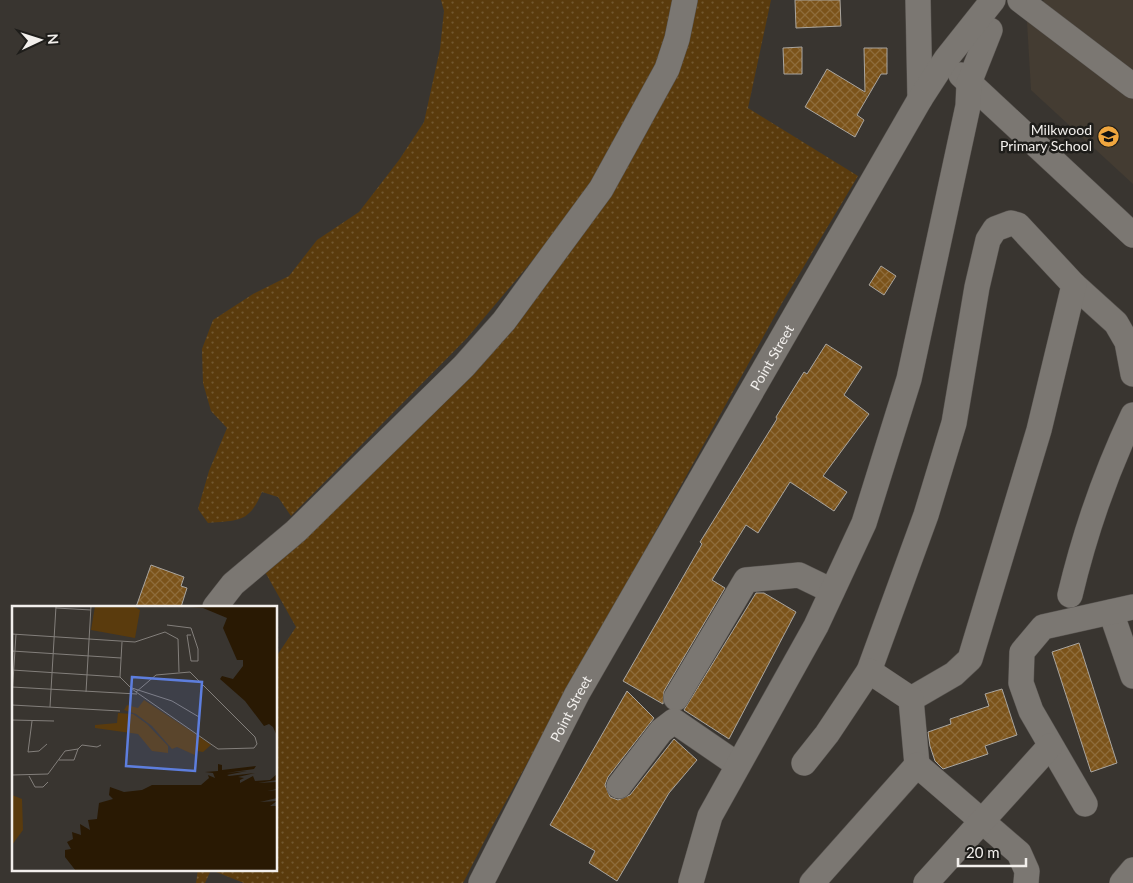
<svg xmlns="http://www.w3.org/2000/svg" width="1133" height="883" font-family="Lato,sans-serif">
<defs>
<pattern id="grass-dots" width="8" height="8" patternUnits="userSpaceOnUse" patternTransform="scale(1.25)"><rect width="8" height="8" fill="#5a3b0d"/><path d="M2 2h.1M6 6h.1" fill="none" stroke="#725830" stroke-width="1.8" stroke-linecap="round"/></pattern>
<pattern id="building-cross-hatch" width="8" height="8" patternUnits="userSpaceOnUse" patternTransform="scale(1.25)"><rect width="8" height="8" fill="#7b531a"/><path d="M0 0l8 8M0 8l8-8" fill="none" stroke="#8e6c3b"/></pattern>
</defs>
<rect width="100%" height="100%" fill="#393530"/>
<path fill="#443c32" d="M 1044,0 L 1133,0 L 1133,184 L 1031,90 L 1027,22 Z"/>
<path fill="url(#grass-dots)" d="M 441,0 L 679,0 L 671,40 L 613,151 L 559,229 L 467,338 L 291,516 L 278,497 L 262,492 C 249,523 239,520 208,523 L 198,509 L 209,471 L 227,428 L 211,411 L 203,383 L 202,349 L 213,320 L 253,294 L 289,276 L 317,240 L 359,212 L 399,160 L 424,122 L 440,49 L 444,11 Z
M 693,0 L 771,0 L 748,108 L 858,176 L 782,303 L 489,832 L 463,883 L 244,883 L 211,870 L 205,883 L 196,883 L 198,869 L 276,869 L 276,657 L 296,627 L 264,570 L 533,297 Z"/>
<path fill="url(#building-cross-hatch)" stroke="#a9a59f" d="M 795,0 L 840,0 L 841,26 L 796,28 Z
M 802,47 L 802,74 L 784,74 L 783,48 Z
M 864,48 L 887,48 L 887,74 L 881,74 L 857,115 L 864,120 L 855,137 L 805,107 L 827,69 L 865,92 Z
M 881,266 L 896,276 L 884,295 L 869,285 Z
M 826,344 L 862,367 L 844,395 L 869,414 L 823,476 L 847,492 L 834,511 L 790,482 L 758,533 L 746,525 L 712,580 L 725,588 L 664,691 L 663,704 L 623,681 L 702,544 L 700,542 L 777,419 L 776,417 L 804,372 L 807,374 Z
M 151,565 L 184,577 L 181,586 L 187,588 L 181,607 L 136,607 Z
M 756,593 L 764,593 L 796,612 L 729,739 L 684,710 Z
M 1079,643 L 1117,763 L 1091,772 L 1052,652 Z
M 1002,689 L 1017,735 L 985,746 L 988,754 L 943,769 L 935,761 L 930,746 L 928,732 L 951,724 L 950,719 L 989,706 L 985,694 Z
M 627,691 L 654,718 L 608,777 L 605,785 L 610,797 L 618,800 L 630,795 L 674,739 L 697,760 L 669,793 L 617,881 L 589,863 L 595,851 L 550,825 Z"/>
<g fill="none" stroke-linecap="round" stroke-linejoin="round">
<defs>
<g id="minor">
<path d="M 918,0 L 920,99"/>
<path d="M 1020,0 L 1133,86"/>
<path d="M 961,75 L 1133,235"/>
<path d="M 1074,285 L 1116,323 L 1127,342 L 1133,374"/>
<path d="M 1070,595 C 1085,532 1105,474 1133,415"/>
<path d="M 215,607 L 233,584 L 296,531 L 464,366 L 504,321 L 601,189 L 667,69 L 677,39 L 685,0"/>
<path d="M 1111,612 L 1133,676"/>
<path d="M 869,671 L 926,515 L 954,423 L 977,287 L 988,240 L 995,229 L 1011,223 L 1018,225 L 1074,285 L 1039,430 L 970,659 L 954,674 L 911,699"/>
<path d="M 676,698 L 746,580 L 799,575 L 832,591"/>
<path d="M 804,763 L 827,734 L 869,671 L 911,699 L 917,765"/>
<path d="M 619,786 L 661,731 L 674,721 L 738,765"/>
<path d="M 1085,804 L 1031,711 L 1021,683 L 1022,652 L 1043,627 L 1133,607"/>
<path d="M 691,882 L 710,816 L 816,626 L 864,523 L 909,379 L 968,106 L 969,83 L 990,30"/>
<path id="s1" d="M 481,883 L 577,694 L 920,99 L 946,59 L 993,0"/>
<path d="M 812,883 L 917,765 L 1019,853 L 1027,871 L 1026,883"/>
<path d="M 926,883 L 1050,746"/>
<path d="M 1122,883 L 1133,870"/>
</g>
</defs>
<use href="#minor" stroke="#57534f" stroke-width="26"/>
<use href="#minor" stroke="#7b7772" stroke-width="25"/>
</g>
<defs>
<symbol id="school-disc" viewBox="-11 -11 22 22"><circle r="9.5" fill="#f0a63e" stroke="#1e1d1a"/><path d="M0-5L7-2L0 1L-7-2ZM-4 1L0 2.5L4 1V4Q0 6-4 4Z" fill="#111"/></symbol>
</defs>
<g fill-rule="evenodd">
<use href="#school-disc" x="1096" y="124" width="25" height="25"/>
</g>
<g text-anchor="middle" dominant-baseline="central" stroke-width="5" stroke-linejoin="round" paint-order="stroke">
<g font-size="14" fill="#f2efec" stroke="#1e1d1a" text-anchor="end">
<text x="1092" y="129">Milkwood<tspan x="1092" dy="16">Primary School</tspan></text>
</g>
<g font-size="14" fill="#f2efec" stroke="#1e1d1a">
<text stroke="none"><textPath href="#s1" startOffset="601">Point Street</textPath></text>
<text stroke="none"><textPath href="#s1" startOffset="196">Point Street</textPath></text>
</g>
</g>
<g transform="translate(12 606)">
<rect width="265" height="265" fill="#393530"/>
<path d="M 132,94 L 182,127 L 199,139 L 191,146 L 185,145 L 185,150 L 165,141 L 160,143 L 140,120 L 124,108 L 112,104 L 115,99 L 126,102 ZM 106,107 L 121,108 L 135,118 L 156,140 L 156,147 L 140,145 L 126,128 L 83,122 L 83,119 L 105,117 Z" fill="#5a3b0d"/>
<path d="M 83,0 L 121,0 L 128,4 L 123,32 L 79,24 Z" fill="#5a3b0d"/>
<path d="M 0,189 L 10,193 L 11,224 L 0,239 Z" fill="#5a3b0d"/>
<path d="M 163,0 L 265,0 L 265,130 L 261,121 L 257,118 L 252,120 L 233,95 L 208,73 L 210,70 L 221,73 L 231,60 L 231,54 L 225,54 L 211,22 L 215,12 L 191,2 ZM 206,158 L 210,159 L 210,164 L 244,160 L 242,163 L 214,167 L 235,165 L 215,169 L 217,170 L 243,167 L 226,171 L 232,172 L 228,174 L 228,177 L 241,170 L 243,175 L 258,174 L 265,168 L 265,174 L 246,177 L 265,176 L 265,183 L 255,185 L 265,184 L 265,192 L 248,196 L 265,195 L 258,200 L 265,200 L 265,265 L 64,265 L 53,251 L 53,244 L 59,243 L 55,236 L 61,233 L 60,226 L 69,229 L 68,218 L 78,224 L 76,214 L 85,213 L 87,197 L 101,193 L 97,189 L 98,181 L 112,186 L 130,184 L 140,179 L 189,179 L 197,172 L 196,169 L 203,172 L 201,167 L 193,166 L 206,165 Z" fill="#291903"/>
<path fill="none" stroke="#837f7b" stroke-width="1" d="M 44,2 L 79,4M 155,19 L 179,22 L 186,43 L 186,55 L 179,55 L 175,29 L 179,29M 0,28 L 123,36 L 153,26 L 166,33 L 167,66M 0,45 L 109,52M 0,64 L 108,71 L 119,82 L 124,86 L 127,88 L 206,143 L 242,142 L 245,138 L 243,131 L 178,66 L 144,69 L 124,86M 108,71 L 110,36M 0,81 L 125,88M 120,82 L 160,95 L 187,111M 74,86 L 79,0M 0,91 L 4,28M 0,99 L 108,105M 38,101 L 44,0M 0,114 L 42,115M 20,115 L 16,146 L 27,145 L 35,138M 66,143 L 70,139 L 85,141 L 89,139M 47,154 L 62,154 L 66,143M 0,169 L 36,168 L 53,145 L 66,143M 17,170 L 23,181 L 31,181 L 36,176"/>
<path fill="#5d7ede" fill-opacity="0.15" stroke="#5d7ede" stroke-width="2.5" d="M 120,71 L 190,76 L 183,165 L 114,160 Z"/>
<rect width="265" height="265" fill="none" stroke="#f2efec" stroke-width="2.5"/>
</g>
<g transform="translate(40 40) rotate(86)" stroke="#1e1d1a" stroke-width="4" paint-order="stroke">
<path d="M0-4L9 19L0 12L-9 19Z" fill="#f2efec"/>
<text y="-8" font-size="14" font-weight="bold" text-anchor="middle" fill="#f2efec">N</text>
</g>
<path d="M958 858v8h68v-8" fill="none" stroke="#f2efec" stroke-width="2.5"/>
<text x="966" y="858" font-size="15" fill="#f2efec" stroke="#1e1d1a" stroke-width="4" paint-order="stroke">20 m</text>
</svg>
